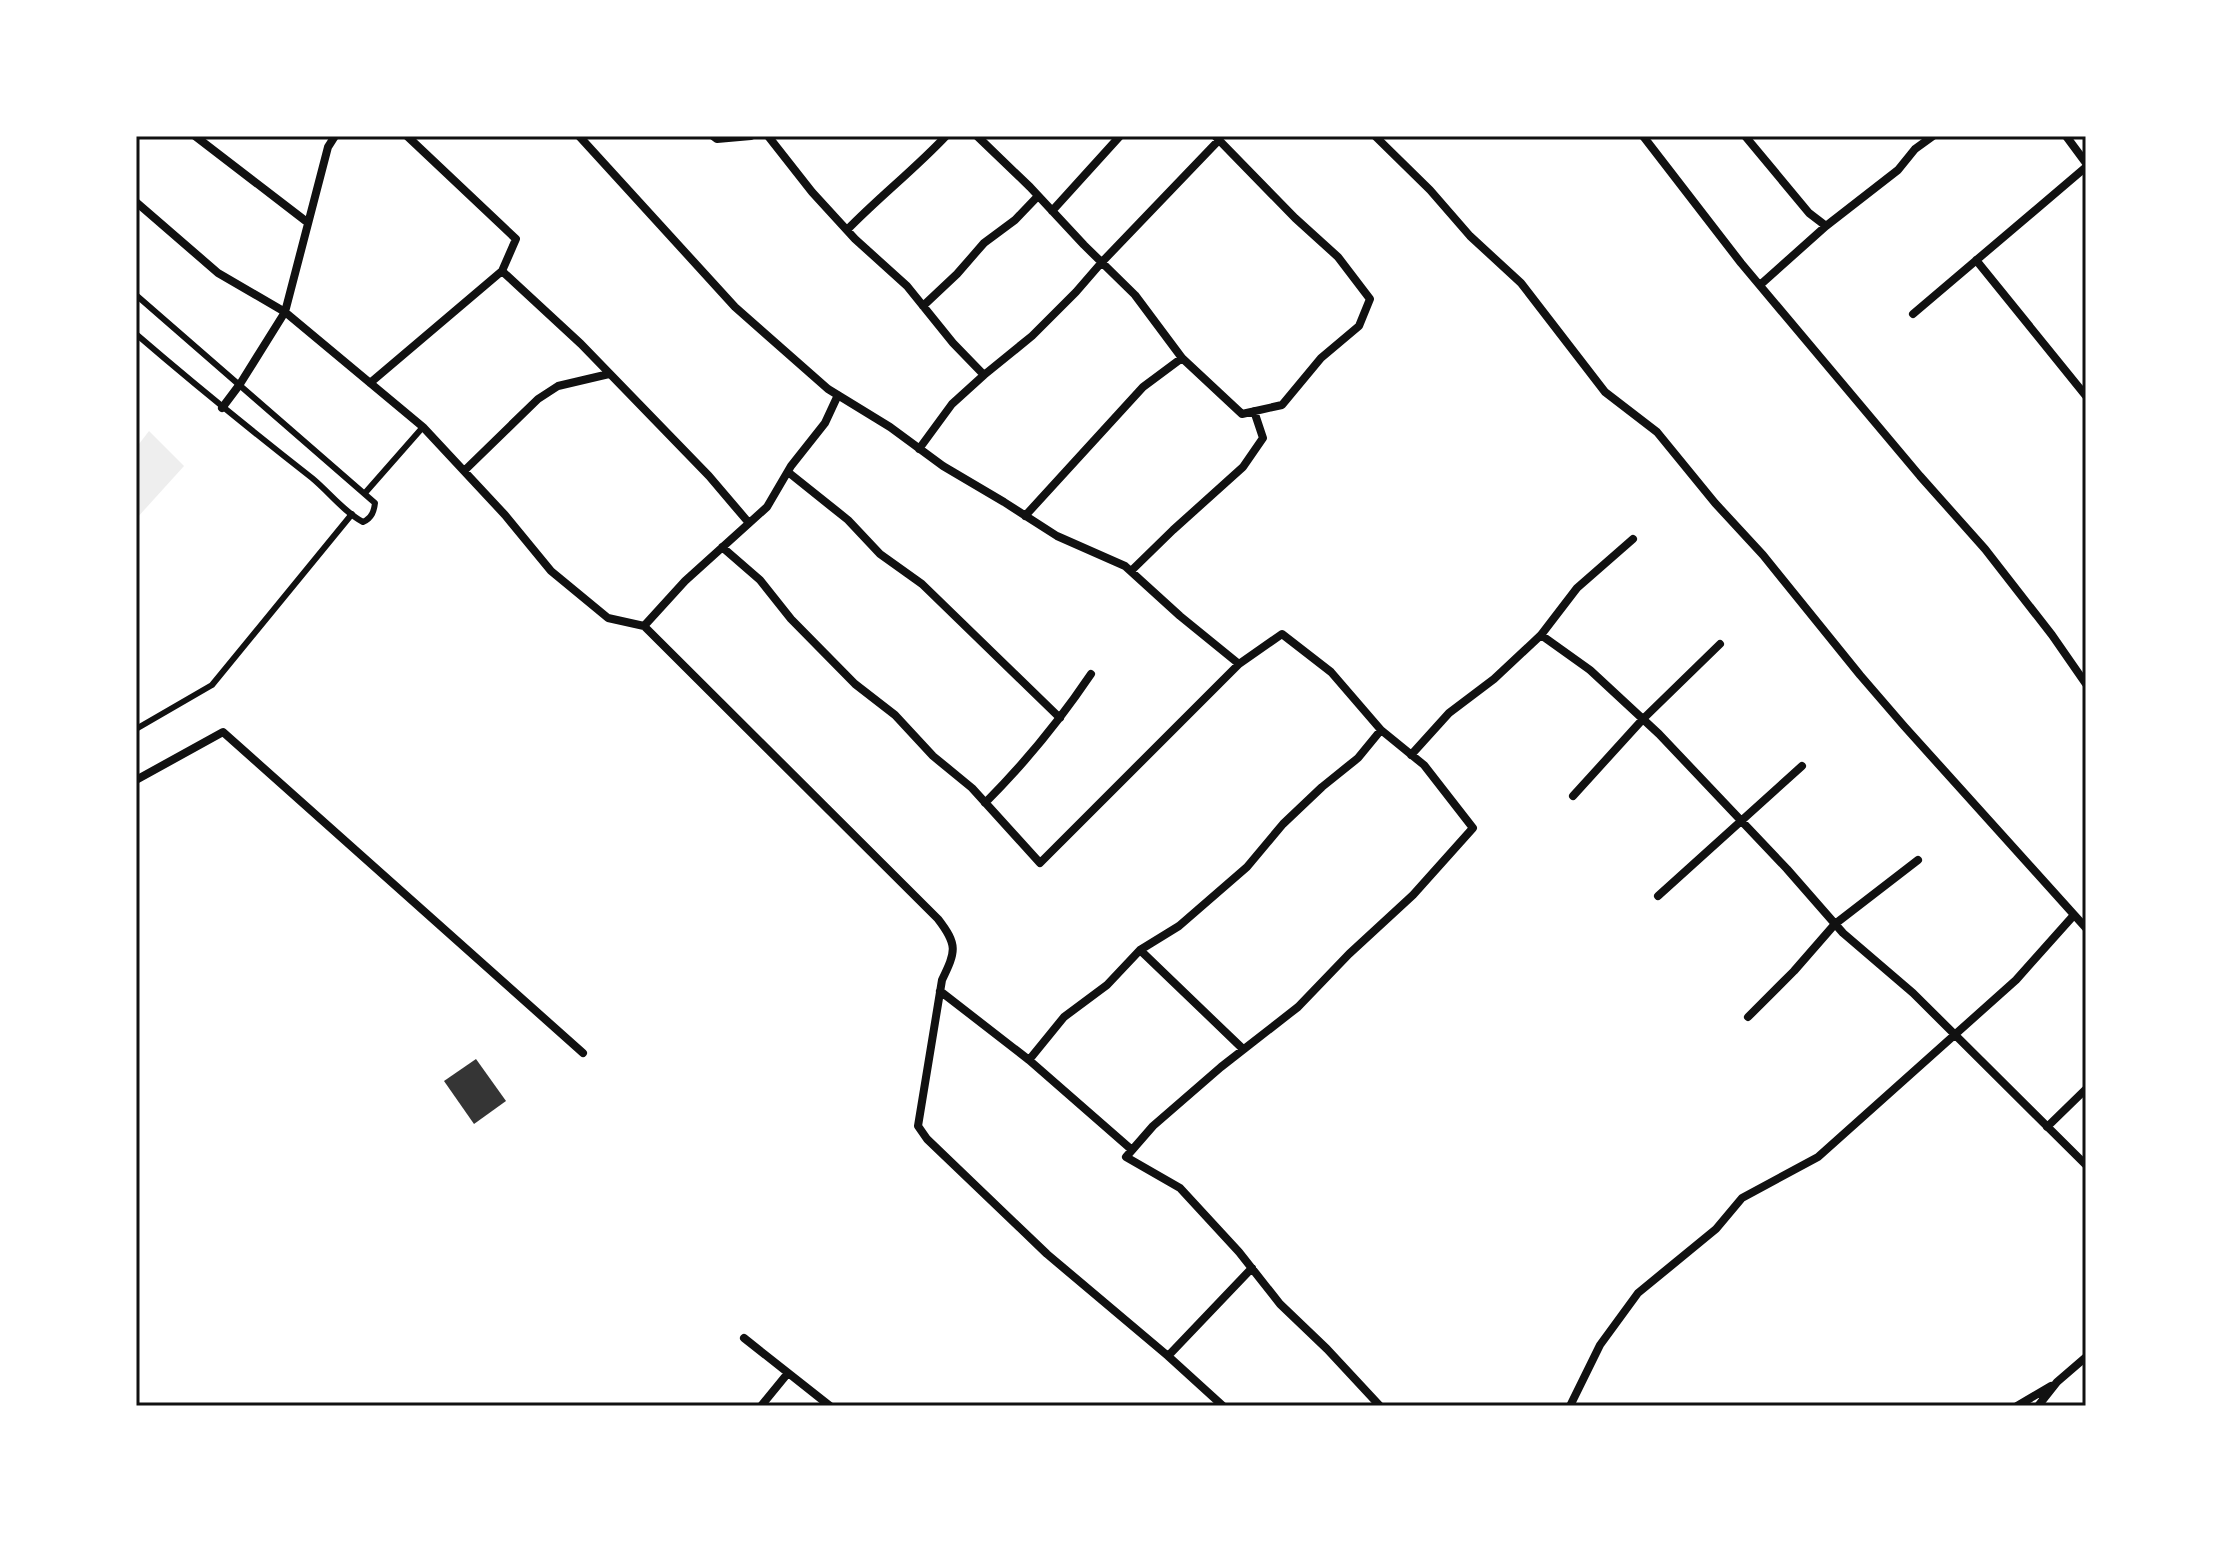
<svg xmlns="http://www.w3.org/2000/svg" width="2222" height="1542" font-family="Quicksand,sans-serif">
<rect width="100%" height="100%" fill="#fff"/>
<path fill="#eee" d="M 149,431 L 184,466 L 136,519 L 136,448 Z"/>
<path fill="#353535" d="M 476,1059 L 506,1101 L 474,1124 L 444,1081 Z"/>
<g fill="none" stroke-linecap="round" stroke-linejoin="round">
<path stroke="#111" stroke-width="6" d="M 136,295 L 375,503 C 374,511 372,518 363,522 C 344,512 329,492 312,478 C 252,431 194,384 136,334
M 365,493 L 423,427
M 136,729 L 212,685 L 352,514"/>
<path stroke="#111" stroke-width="8" d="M 195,136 L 307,222
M 579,136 L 735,307 L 828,389 L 890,427 L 943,466 L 1004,502 L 1057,536 L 1125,566 L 1180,616 L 1239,664 L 1282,634 L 1331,672 L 1381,730 L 1424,765 L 1473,828 L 1413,895 L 1349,954 L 1298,1007 L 1221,1067 L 1153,1126 L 1126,1157 L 1180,1188 L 1239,1252 L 1280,1304 L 1327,1349 L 1380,1406
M 713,136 L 717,139 L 751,136
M 768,136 L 812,192 L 855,239 L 907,286 L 953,343 L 984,375 L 1032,336 L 1076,292 L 1102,262 L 1219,140
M 977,136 L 1030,187 L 1084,245 L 1135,295 L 1182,358 L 1242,414 L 1282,405 L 1321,358 L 1359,326 L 1370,299 L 1338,257 L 1295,218 L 1215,136
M 1375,136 L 1430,190 L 1470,236 L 1521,283 L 1605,392 L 1657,432 L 1715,503 L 1763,555 L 1860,675 L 1904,726 L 2086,928
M 1643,136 L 1741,263 L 1920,476 L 1985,549 L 2052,635 L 2086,684
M 1745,136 L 1809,213 L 1826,226
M 2066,136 L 2086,163
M 136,202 L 218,273 L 285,312 L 423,427 L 505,515 L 551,571 L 608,618 L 644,626 L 685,581 L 767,507 L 791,466 L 825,423 L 838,395
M 1052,211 L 1120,136
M 847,230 C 879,197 915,169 946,136
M 1976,260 L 2086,396
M 502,271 L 581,344 L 709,476 L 749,523
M 1760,285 L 1826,226 L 1898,170 L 1915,149 L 1933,136
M 923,306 L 957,274 L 984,243 L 1015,220 L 1038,196
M 1913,314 L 2086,167
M 370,383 L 502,271 L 516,239 L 407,136
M 222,408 L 240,384 L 285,312 L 328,147 L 335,136
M 919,449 L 952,404 L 984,375
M 464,471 L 538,399 L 558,386 L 609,374
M 788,472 L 848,520 L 880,554 L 922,584 L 1060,718
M 1025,516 L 1143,387 L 1182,358
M 722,547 L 760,580 L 791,619 L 855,684 L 895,715 L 933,756 L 972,788 L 1040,863 L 1239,664
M 1131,571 L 1173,530 L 1243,467 L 1263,438 L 1254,411
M 644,626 L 938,919 C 958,945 956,951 942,980 L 918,1126 L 927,1139 L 1047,1254 L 1168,1356 L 1252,1268
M 1541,635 L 1590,670 L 1659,734 L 1787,869 L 1843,933 L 1913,993 L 2086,1165
M 1411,755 L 1449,713 L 1494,679 L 1541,635 L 1577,588 L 1633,539
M 136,780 L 223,732 L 583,1053
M 1573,796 L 1643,719 L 1720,644
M 985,803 C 1024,764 1060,720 1091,674
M 1658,896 L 1802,766
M 1140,950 L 1243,1049
M 940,991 L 1029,1060 L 1132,1150
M 1748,1017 L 1794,971 L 1835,924 L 1918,860
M 1029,1060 L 1064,1017 L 1107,985 L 1140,950 L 1179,926 L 1247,867 L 1283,824 L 1322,787 L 1358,758 L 1381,730
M 2047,1127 L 2086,1089
M 744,1338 L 830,1406
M 1168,1356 L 1223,1406
M 761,1406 L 788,1373
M 1570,1406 L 1600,1345 L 1638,1293 L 1716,1229 L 1742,1198 L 1818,1157 L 2016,980 L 2074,915
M 2017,1406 L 2051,1386
M 2038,1406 L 2057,1382 L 2086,1357"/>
</g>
<rect width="2222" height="1542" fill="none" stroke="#ffffff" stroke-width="276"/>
<rect x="138" y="138" width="1946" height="1266" fill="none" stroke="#111" stroke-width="3"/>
</svg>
